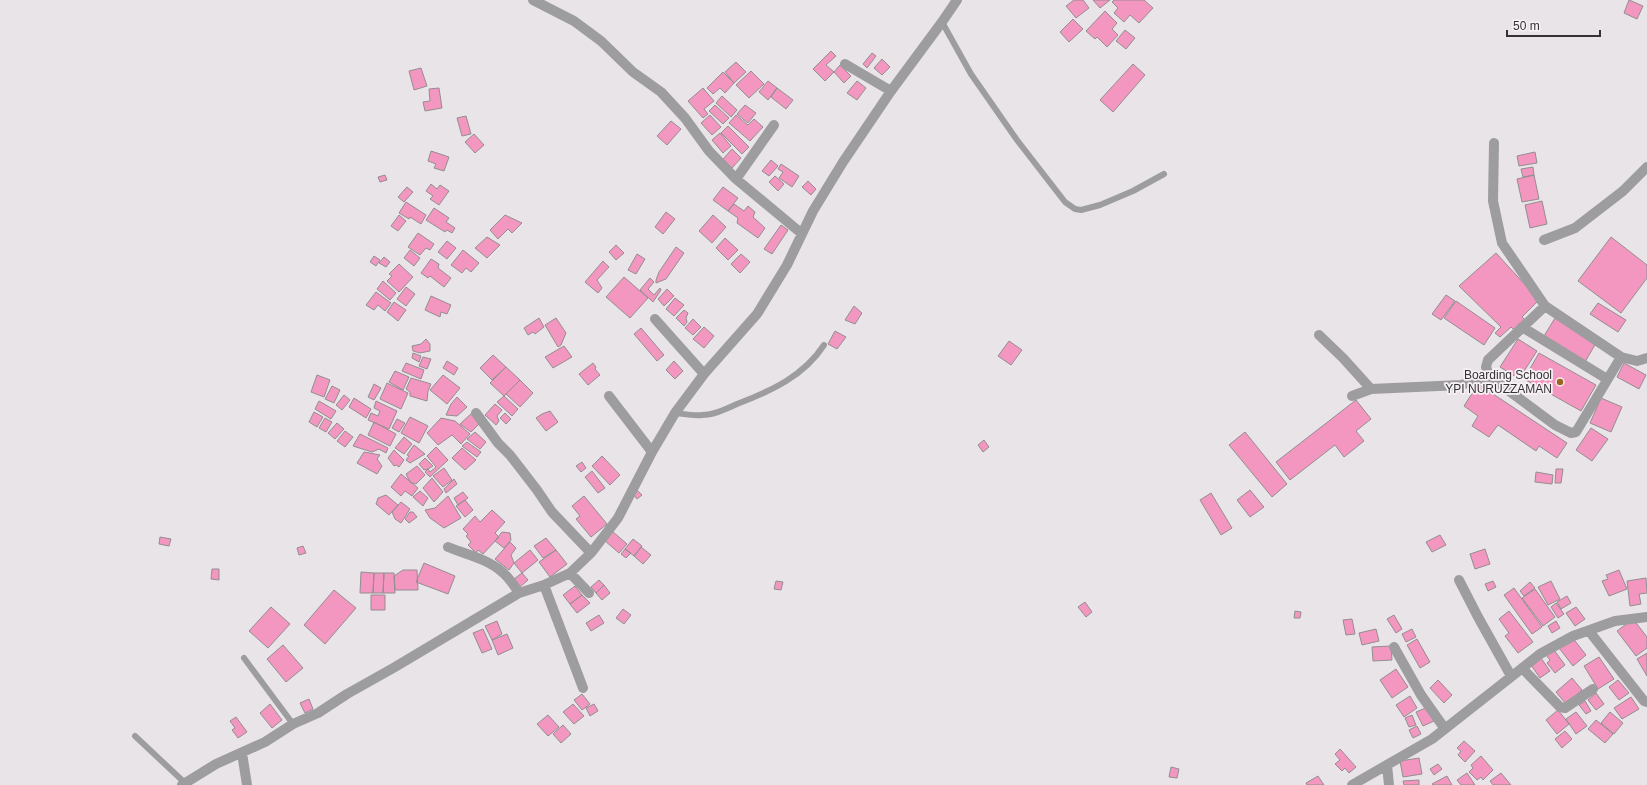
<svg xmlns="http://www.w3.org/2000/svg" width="1647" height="785" font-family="Helvetica,sans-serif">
<rect width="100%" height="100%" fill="#e9e4e8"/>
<path fill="#f396c0" stroke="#938e90" d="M 1074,0 L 1083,0 L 1089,8 L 1076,18 L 1066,6 Z
M 1093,0 L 1110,0 L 1100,8 Z
M 1114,0 L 1144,0 L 1153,8 L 1139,23 L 1130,15 L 1124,22 L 1114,13 L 1118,8 L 1112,2 Z
M 1629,0 L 1643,6 L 1637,19 L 1624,13 Z
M 1105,11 L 1117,23 L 1112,29 L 1118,35 L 1107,47 L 1097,37 L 1095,39 L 1086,31 Z
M 1073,19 L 1083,29 L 1069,42 L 1060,32 Z
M 1125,30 L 1135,38 L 1126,49 L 1116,41 Z
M 831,51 L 836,56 L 826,65 L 834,72 L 825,81 L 813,69 Z
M 872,53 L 876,56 L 867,68 L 863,64 Z
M 882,59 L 890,67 L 882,75 L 874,68 Z
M 736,62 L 746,72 L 734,83 L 725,72 Z
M 1133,64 L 1145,75 L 1113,112 L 1100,100 Z
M 840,65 L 851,76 L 844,83 L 834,72 Z
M 421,68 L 427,86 L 414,90 L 409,71 Z
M 751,71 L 764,84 L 749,98 L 736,85 Z
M 723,72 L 734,83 L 725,93 L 720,88 L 713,94 L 707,88 Z
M 768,81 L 777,88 L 768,100 L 759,92 Z
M 857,81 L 866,88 L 857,100 L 847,93 Z
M 439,88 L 442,108 L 425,111 L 423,102 L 430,101 L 429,89 Z
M 703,88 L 714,101 L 704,109 L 708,114 L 703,118 L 688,101 Z
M 777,88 L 793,100 L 786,109 L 771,97 Z
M 722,96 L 737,110 L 731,117 L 716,103 Z
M 715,105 L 729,118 L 723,124 L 709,111 Z
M 745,105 L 756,113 L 748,123 L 737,114 Z
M 710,115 L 721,127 L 712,135 L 701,123 Z
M 736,115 L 748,125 L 754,119 L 763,127 L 750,141 L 729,123 Z
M 466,116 L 471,134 L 462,136 L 457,118 Z
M 671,121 L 681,129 L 667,145 L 657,136 Z
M 728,126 L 749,147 L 742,154 L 721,133 Z
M 720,133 L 731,146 L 723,153 L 712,140 Z
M 474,134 L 484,145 L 475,153 L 465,142 Z
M 732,149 L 741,158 L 732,168 L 723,159 Z
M 431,151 L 449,157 L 444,171 L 434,168 L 436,164 L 428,161 Z
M 1535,152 L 1537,163 L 1519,166 L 1517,156 Z
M 771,160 L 778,166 L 769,176 L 762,171 Z
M 781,164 L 799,176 L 792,187 L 779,178 L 783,172 L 778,169 Z
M 1533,167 L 1534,175 L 1523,177 L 1521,169 Z
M 385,175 L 387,180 L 380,182 L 378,177 Z
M 1534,175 L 1539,199 L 1522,202 L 1517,179 Z
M 775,176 L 784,184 L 778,191 L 769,182 Z
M 808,181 L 816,189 L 811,195 L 802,187 Z
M 431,184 L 437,189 L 440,185 L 449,191 L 439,205 L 430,199 L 433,196 L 426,191 Z
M 407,187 L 413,192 L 404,202 L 398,197 Z
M 723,187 L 738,198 L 728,211 L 713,200 Z
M 1542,201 L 1547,224 L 1530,228 L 1525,205 Z
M 406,202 L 426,215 L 421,224 L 410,217 L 409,219 L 399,213 Z
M 734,204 L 744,211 L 748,206 L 755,212 L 753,217 L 765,228 L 758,238 L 737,223 L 738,218 L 728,211 Z
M 434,208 L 449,218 L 446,222 L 455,228 L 452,233 L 447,230 L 445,232 L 426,220 Z
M 666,212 L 675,219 L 663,234 L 655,227 Z
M 399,215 L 406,221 L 398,231 L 391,226 Z
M 505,215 L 522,223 L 512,233 L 508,229 L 498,239 L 490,230 Z
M 713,215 L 726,227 L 712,243 L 699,231 Z
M 781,225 L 788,230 L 772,254 L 764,249 Z
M 418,233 L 434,244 L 430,250 L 426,248 L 420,255 L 408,247 Z
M 487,237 L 500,245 L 487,258 L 475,248 Z
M 1611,237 L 1647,265 L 1647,278 L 1621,313 L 1578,281 Z
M 725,238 L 738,250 L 728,260 L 716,248 Z
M 447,241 L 456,248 L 447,259 L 438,252 Z
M 616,245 L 624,253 L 616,260 L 609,252 Z
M 676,247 L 684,253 L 666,279 L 656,283 L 656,280 L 659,272 Z
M 410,250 L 420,258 L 414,266 L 404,258 Z
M 463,250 L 479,263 L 471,272 L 466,268 L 462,273 L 451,265 Z
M 1496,253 L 1539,300 L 1522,317 L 1526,321 L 1515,331 L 1511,327 L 1500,337 L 1495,333 L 1501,327 L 1459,286 Z
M 637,254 L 645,259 L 636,274 L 628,270 Z
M 741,254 L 750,262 L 740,273 L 731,264 Z
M 374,256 L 380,260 L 376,266 L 370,262 Z
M 384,257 L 390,262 L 386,267 L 379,263 Z
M 431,259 L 439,264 L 438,268 L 451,278 L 444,287 L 430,276 L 428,278 L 421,273 Z
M 603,261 L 609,267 L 597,280 L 602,288 L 598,293 L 585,282 Z
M 399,264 L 413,277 L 399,292 L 387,281 L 392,276 L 389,274 Z
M 624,277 L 648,298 L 630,318 L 606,297 Z
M 650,278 L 654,282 L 648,289 L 654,295 L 660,288 L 661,290 L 653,302 L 640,290 Z
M 383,281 L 396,293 L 390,300 L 377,289 Z
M 406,287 L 415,294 L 406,306 L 397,299 Z
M 667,289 L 674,296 L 664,306 L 658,299 Z
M 376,292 L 391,303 L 385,311 L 378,305 L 374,310 L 366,305 Z
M 1446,295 L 1455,301 L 1441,320 L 1432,314 Z
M 431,296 L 451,305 L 447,314 L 441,312 L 440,317 L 425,310 Z
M 675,298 L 684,305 L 674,316 L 666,309 Z
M 1456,301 L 1495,328 L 1484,345 L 1444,318 Z
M 394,302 L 406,310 L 398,321 L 387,312 Z
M 1598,303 L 1626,320 L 1618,332 L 1590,314 Z
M 854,306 L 862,313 L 855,324 L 845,320 Z
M 684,310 L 688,313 L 686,318 L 687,322 L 684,326 L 676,318 Z
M 539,318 L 544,327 L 535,334 L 533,332 L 528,335 L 524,328 Z
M 556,318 L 566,333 L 561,345 L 558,347 L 545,325 Z
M 1555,318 L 1596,343 L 1585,362 L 1544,336 Z
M 693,319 L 701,327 L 693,335 L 685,328 Z
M 704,327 L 714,336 L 704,348 L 693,339 Z
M 641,328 L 664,355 L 657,361 L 634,334 Z
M 835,331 L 846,337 L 837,349 L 828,344 Z
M 426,339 L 430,344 L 430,351 L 420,353 L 413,351 L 412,346 L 421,344 Z
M 1518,339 L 1537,351 L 1519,379 L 1500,367 Z
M 1009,341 L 1022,350 L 1011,365 L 998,356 Z
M 564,346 L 572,357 L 553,368 L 545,357 Z
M 413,353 L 421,356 L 419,362 L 412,358 Z
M 1539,353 L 1596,385 L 1581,411 L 1524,379 Z
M 493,355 L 506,367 L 492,380 L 480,368 Z
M 423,357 L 431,359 L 427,369 L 419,366 Z
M 447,361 L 458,368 L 454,375 L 443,368 Z
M 674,361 L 683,371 L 675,379 L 666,370 Z
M 406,363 L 424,370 L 421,379 L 402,371 Z
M 593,363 L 596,367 L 595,369 L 600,375 L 588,385 L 579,374 Z
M 1624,363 L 1646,375 L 1639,389 L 1617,377 Z
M 506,367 L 520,380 L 504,396 L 490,383 Z
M 395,371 L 409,377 L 403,390 L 389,382 Z
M 317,375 L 330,380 L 324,397 L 311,392 Z
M 443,375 L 460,388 L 447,404 L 430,390 Z
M 411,378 L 431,384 L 428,391 L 427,401 L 410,396 L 410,392 L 406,389 Z
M 520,380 L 533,393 L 520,407 L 506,394 Z
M 387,383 L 408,393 L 401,409 L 380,399 Z
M 374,384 L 381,388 L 374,400 L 368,397 Z
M 1478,384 L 1567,443 L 1557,458 L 1539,446 L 1536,451 L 1498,425 L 1489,437 L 1472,426 L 1478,416 L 1464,406 Z
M 332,386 L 340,390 L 334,403 L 325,399 Z
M 344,395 L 350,400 L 342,410 L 336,405 Z
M 504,396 L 518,409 L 512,416 L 497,402 Z
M 457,397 L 467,407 L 457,416 L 446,415 L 451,404 Z
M 354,398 L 371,409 L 366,418 L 349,407 Z
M 1601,398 L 1622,407 L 1611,432 L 1590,423 Z
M 1356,400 L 1371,419 L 1356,431 L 1364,441 L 1344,457 L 1335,445 L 1290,480 L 1276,462 Z
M 319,401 L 336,411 L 331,419 L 315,409 Z
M 376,401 L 397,411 L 389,429 L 368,420 L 371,413 L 378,416 L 380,411 L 374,408 Z
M 495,404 L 502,410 L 497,416 L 499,421 L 496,425 L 485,415 Z
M 550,411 L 558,422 L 546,431 L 536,418 L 542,414 Z
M 314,412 L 323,417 L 317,427 L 309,422 Z
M 472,413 L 481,422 L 471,432 L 460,424 Z
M 505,413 L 511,419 L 506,424 L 500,418 Z
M 410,417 L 428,426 L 419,443 L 401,433 Z
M 325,418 L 332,422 L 326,432 L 319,428 Z
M 441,418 L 455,421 L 470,434 L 461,444 L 452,435 L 438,445 L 427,433 Z
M 397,419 L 405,423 L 399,432 L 392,428 Z
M 374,422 L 396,434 L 390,446 L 368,435 Z
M 337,423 L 344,429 L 335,439 L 328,433 Z
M 1591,428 L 1608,439 L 1592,461 L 1576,450 Z
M 345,431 L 353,437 L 345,447 L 337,441 Z
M 475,432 L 486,442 L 480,449 L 467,439 Z
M 1245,432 L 1287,484 L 1272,497 L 1229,445 Z
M 360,434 L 388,448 L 386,453 L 379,449 L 372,452 L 353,446 Z
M 404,437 L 412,444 L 404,454 L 395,448 Z
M 984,440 L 989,447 L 983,452 L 978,445 Z
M 467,442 L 481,452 L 477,457 L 462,446 Z
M 414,445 L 425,454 L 410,463 L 406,460 L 409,456 L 407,455 Z
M 436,447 L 448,460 L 430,477 L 425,472 L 428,469 L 430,472 L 436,467 L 427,456 Z
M 462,448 L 476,460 L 465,470 L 452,458 Z
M 394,450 L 404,460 L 399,467 L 396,465 L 394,466 L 388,458 Z
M 364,452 L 380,455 L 377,459 L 382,466 L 377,474 L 357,463 Z
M 602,456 L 620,475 L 610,485 L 592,466 Z
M 425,458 L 433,466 L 428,469 L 424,470 L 419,464 Z
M 582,462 L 586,468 L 581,472 L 576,466 Z
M 417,466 L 425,475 L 416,484 L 410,482 L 406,474 Z
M 444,468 L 452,480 L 443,487 L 433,476 Z
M 1556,469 L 1563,469 L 1561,483 L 1555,483 Z
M 592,471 L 605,488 L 598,493 L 585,477 Z
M 1536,472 L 1553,475 L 1552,484 L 1535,482 Z
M 401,474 L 418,488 L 412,496 L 405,491 L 401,496 L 391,487 Z
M 432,478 L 443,492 L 434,502 L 423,488 Z
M 454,479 L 457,484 L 446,493 L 444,489 Z
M 637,490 L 642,495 L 637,499 L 633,494 Z
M 1250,490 L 1264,507 L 1250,517 L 1237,500 Z
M 420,491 L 428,498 L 423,506 L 413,497 Z
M 463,492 L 468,498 L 458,505 L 454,498 Z
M 1211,493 L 1232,528 L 1221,535 L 1200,500 Z
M 386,495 L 398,505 L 389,515 L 376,504 L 378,498 Z
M 448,496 L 461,518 L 444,528 L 430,518 L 425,510 L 435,508 Z
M 584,496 L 607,524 L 591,537 L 576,519 L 580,516 L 572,506 Z
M 465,500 L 473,510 L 465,517 L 456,506 Z
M 401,502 L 410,509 L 401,523 L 395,519 L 392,512 Z
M 492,510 L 505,522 L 495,533 L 499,537 L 483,554 L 478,550 L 476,553 L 468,545 L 471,542 L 466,536 L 468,534 L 463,529 L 475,516 L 480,522 Z
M 410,512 L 413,512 L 417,517 L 409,523 L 405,519 Z
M 612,531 L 627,544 L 619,553 L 604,540 Z
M 502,532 L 510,533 L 511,540 L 504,548 L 495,541 Z
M 1440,535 L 1446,545 L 1432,552 L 1426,542 Z
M 160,537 L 171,539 L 169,546 L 159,544 Z
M 546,538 L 556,550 L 543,558 L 534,546 Z
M 633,539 L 642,546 L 634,556 L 625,549 Z
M 510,542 L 516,548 L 511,555 L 514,563 L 509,570 L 495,559 Z
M 303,546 L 306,553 L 299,555 L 297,548 Z
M 641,547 L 651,555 L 643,564 L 634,556 Z
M 625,549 L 631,553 L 626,558 L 621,554 Z
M 1485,549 L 1490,564 L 1475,569 L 1470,554 Z
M 530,550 L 538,560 L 522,573 L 514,563 Z
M 556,550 L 567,564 L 550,577 L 539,562 Z
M 424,563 L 455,576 L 448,594 L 416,582 Z
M 212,569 L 219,569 L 219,580 L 211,579 Z
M 403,570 L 417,570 L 418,590 L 395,590 L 394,576 Z
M 1619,570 L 1627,589 L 1609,596 L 1602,581 L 1608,579 L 1606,575 Z
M 361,572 L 374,573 L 373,593 L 360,593 Z
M 374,573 L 384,573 L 383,593 L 373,593 Z
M 384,573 L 394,573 L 395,593 L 383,593 Z
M 522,573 L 528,580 L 520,587 L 514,579 Z
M 1646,578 L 1647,593 L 1639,594 L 1641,604 L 1630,606 L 1627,581 Z
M 599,580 L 604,585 L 596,593 L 591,587 Z
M 776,581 L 783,582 L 781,590 L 774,589 Z
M 1493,581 L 1496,587 L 1488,591 L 1485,584 Z
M 1551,581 L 1560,599 L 1548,605 L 1538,587 Z
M 1530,582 L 1535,588 L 1524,596 L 1520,591 Z
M 604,585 L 610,593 L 602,600 L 596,593 Z
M 575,586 L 582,595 L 570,604 L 563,595 Z
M 1514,588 L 1542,627 L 1532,634 L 1504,595 Z
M 1535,589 L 1555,617 L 1543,626 L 1522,598 Z
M 334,590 L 356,608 L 325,644 L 304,625 Z
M 371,595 L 385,595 L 385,610 L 371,610 Z
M 582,595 L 590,603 L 577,613 L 570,604 Z
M 1567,596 L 1571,603 L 1561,609 L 1557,602 Z
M 1085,602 L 1092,612 L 1086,617 L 1078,607 Z
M 1556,603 L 1564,614 L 1558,618 L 1551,607 Z
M 271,607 L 290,624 L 268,648 L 249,631 Z
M 1576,607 L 1585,619 L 1575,626 L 1566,613 Z
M 623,609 L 631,615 L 624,624 L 616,618 Z
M 1295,611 L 1301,612 L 1300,618 L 1294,618 Z
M 1509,611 L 1533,642 L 1518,653 L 1505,636 L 1509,633 L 1499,619 Z
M 599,615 L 604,623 L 591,631 L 586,623 Z
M 1394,615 L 1402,629 L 1396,633 L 1387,619 Z
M 1352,619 L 1355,634 L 1346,635 L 1343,620 Z
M 1633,619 L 1647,637 L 1647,648 L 1636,656 L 1617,631 Z
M 497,621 L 502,634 L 492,640 L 485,626 Z
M 1556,621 L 1560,628 L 1552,633 L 1548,626 Z
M 483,629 L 492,649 L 482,653 L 473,633 Z
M 1376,629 L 1379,641 L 1362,645 L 1359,633 Z
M 1412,629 L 1416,637 L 1406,642 L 1402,634 Z
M 507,634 L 513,648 L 498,655 L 492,640 Z
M 1572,637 L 1586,655 L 1573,666 L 1559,648 Z
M 1417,639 L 1430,662 L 1420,668 L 1407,645 Z
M 283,645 L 303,668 L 286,682 L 267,659 Z
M 1391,646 L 1392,660 L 1373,661 L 1372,647 Z
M 1554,650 L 1565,665 L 1555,673 L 1547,663 L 1550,660 L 1546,655 Z
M 1647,653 L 1647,676 L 1637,659 Z
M 1599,657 L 1614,679 L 1598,689 L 1584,666 Z
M 1541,658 L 1550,671 L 1540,678 L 1531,665 Z
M 1396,669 L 1408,687 L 1392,698 L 1380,680 Z
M 1572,678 L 1582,690 L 1566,704 L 1556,692 Z
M 1438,680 L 1452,695 L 1444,703 L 1430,688 Z
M 1618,680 L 1629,693 L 1619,700 L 1609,687 Z
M 1596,693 L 1604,704 L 1596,710 L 1588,700 Z
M 582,694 L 590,704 L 582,710 L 574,700 Z
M 1410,696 L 1417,708 L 1404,717 L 1396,705 Z
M 1631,697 L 1639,709 L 1622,719 L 1614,708 Z
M 309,699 L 313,709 L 305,713 L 300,703 Z
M 1585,701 L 1591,711 L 1586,714 L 1579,705 Z
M 270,704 L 282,720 L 272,728 L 260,713 Z
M 573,704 L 584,716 L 574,724 L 563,712 Z
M 594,704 L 598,711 L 590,716 L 586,708 Z
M 1428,707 L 1434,721 L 1423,726 L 1416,712 Z
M 1558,710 L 1569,724 L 1557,734 L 1546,720 Z
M 1576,712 L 1587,726 L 1576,734 L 1566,719 Z
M 1610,712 L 1623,723 L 1614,734 L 1601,723 Z
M 548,715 L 559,727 L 548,736 L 537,724 Z
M 1412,715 L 1416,725 L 1409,727 L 1405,718 Z
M 236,717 L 247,732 L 238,738 L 232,730 L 235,728 L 230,721 Z
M 1596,720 L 1613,734 L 1605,743 L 1588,729 Z
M 563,725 L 571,734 L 561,743 L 553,734 Z
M 1417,726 L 1421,734 L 1413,738 L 1409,730 Z
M 1565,731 L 1572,739 L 1562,748 L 1555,739 Z
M 1464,741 L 1475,751 L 1465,762 L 1458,755 L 1461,751 L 1457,748 Z
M 1340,749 L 1356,767 L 1349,773 L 1345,768 L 1342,771 L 1335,764 L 1340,760 L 1335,754 Z
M 1481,756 L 1493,770 L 1483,780 L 1481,777 L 1477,780 L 1469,772 L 1473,768 L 1471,765 Z
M 1419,758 L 1422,774 L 1403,777 L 1400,761 Z
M 1438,764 L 1442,769 L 1434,775 L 1430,769 Z
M 1171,767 L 1179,769 L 1177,778 L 1169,777 Z
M 1467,773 L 1475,785 L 1461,785 L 1457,780 Z
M 1501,773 L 1511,785 L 1493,785 L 1490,781 Z
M 1318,776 L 1324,785 L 1307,785 L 1306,783 Z
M 1447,776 L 1452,785 L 1433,785 L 1432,784 Z
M 1419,780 L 1419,785 L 1404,785 L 1403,781 Z"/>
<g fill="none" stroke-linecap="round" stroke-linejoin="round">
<path stroke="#9d9c9e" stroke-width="6" d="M 942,22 L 971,74 L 1017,140 L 1065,202 L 1075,209 L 1081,210 L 1100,205 L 1133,191 L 1164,174
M 675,413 C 684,414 693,416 702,415 C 714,415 726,409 737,404 C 771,391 804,376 824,345
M 244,658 L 293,724
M 135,736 L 185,783"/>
<path stroke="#9d9c9e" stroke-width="10" d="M 533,0 L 574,21 L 601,41 L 633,72 L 661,92 L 685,118 L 709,151 L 736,179 L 801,233
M 845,64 L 891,91
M 1494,143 L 1493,201 L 1502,243 L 1545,306 L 1621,357 L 1637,361 L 1647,358
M 736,179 L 774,125
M 1544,240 L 1575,228 L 1623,191 L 1647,167
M 1545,306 L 1488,360 L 1486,367 L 1489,376 L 1555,425 L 1571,433 L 1576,432 L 1621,357
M 655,319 L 704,374
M 1522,327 L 1607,379
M 1319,335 L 1343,358 L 1371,389 L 1461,385 L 1489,376
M 609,396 L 652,452
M 1352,396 L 1371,389
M 476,413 L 498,443 L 510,455 L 537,490 L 552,512 L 591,553
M 448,547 C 465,554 487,559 501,571 C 509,577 514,585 519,593
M 570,573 L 589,593
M 1459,580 L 1478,617 L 1511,676
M 544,585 L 583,688
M 1589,631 L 1644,701 L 1647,702
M 1394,647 L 1421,695 L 1445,729
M 1522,668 L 1560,707 L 1565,708 L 1593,689
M 242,753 L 247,785
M 1387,765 L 1389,785
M 182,785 L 216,764 L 265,742 L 293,724 L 318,713 L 347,694 L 395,667 L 519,593 L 544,585 L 570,573 L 591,553 L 618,518 L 652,452 L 675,413 L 704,374 L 757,314 L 787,265 L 813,211 L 843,162 L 891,91 L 942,22 L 957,0
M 1352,785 L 1432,739 L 1540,654 L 1573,636 L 1615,621 L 1647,617"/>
</g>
<circle fill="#9c6321" stroke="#f7f1f5" stroke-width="1.5" cx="1560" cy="382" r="4"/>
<g text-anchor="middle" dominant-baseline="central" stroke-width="3.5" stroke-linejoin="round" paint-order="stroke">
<g font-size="12" fill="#343233" stroke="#f7f1f5" text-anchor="end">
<text x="1552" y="375">Boarding School<tspan x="1552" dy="14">YPI NURUZZAMAN</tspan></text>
</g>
</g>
<path d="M1507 30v6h93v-6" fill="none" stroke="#343233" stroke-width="2"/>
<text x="1513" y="30" font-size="12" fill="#343233" stroke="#f7f1f5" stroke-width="3" paint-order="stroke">50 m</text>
</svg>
